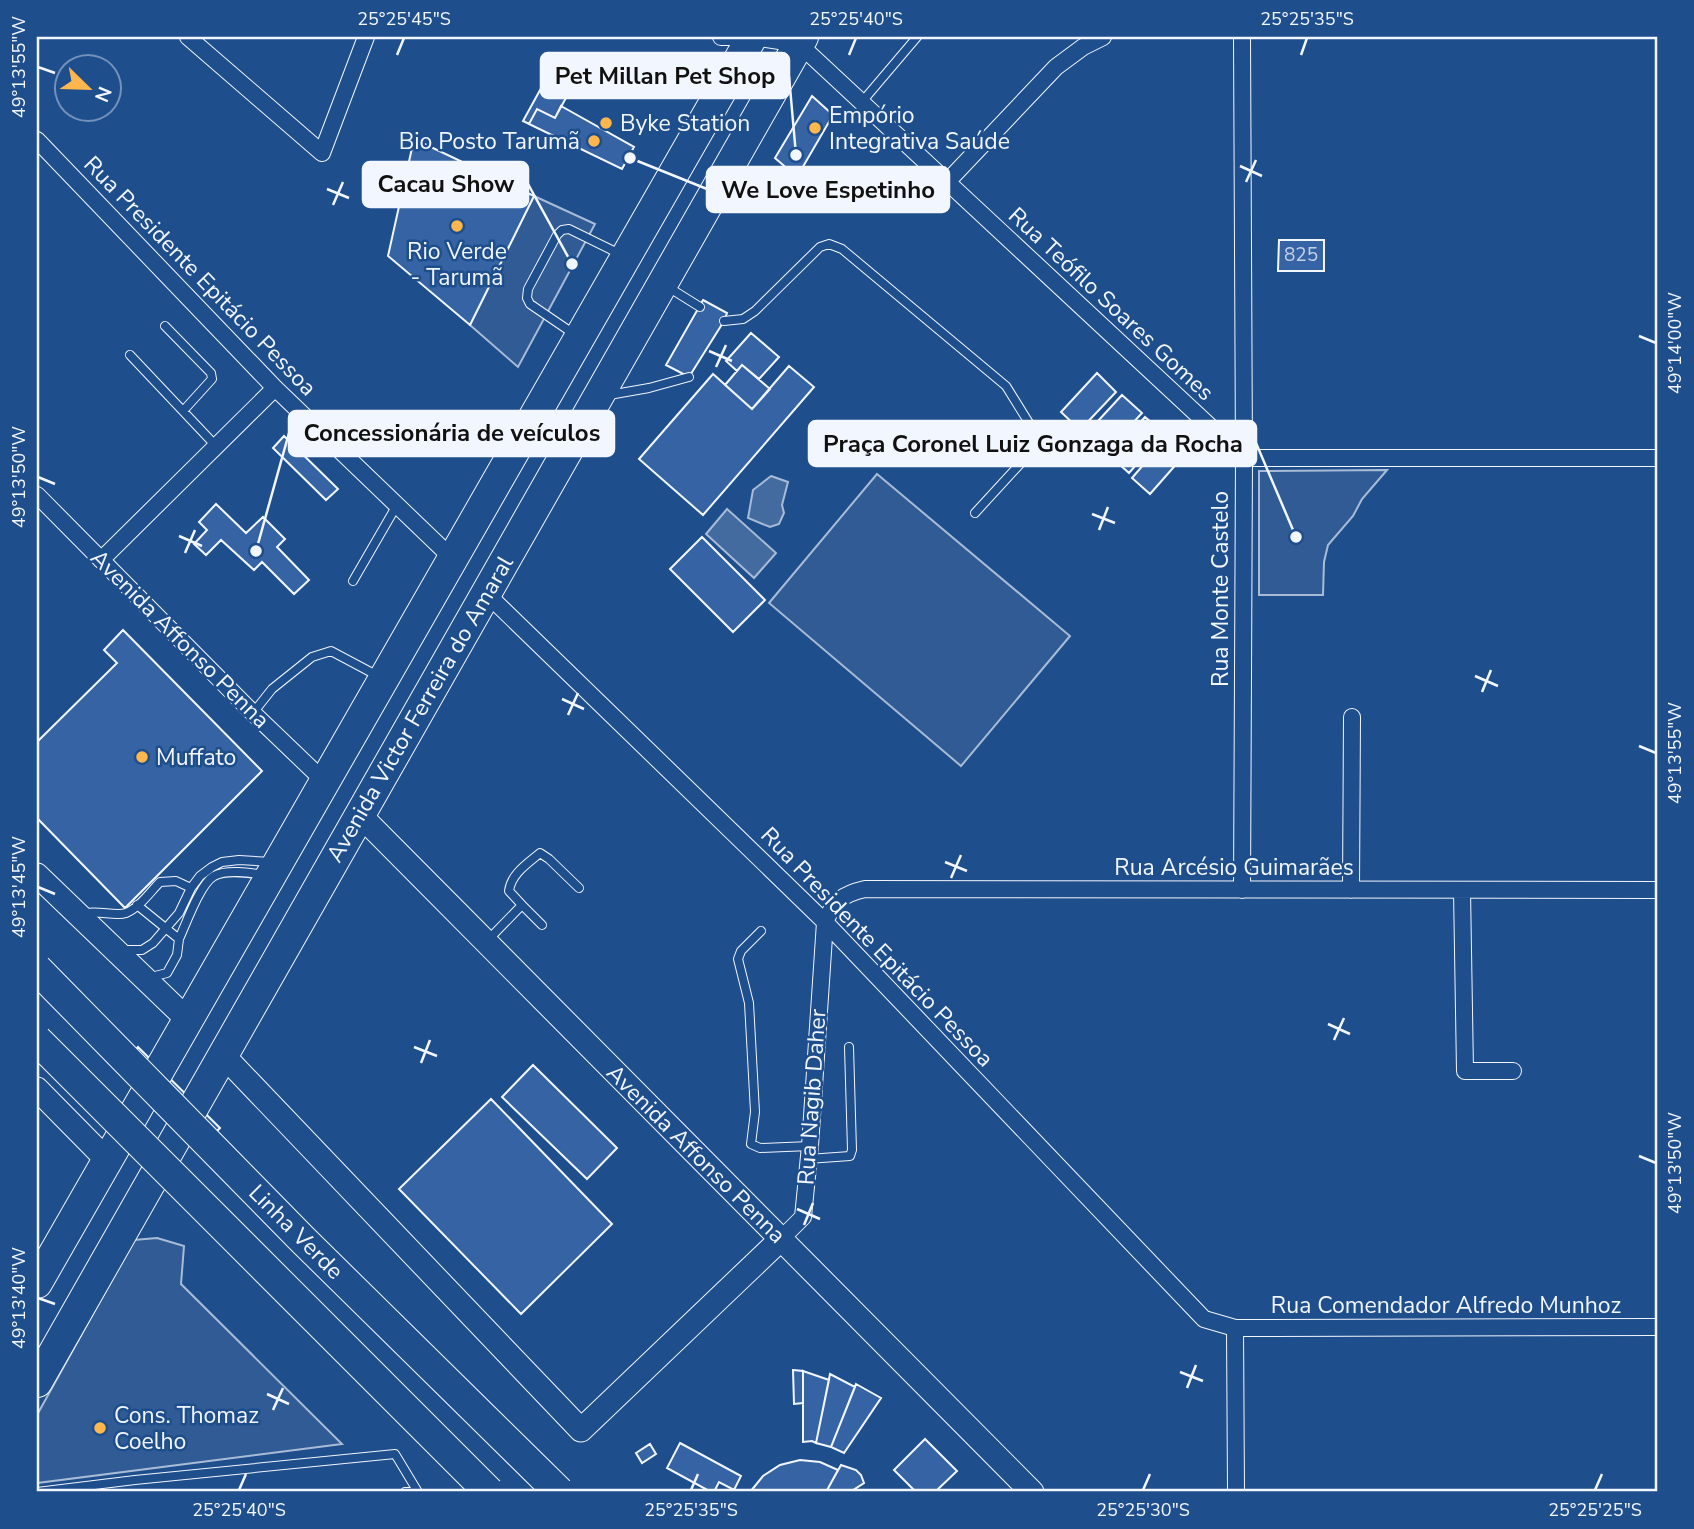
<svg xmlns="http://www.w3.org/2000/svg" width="1694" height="1529" font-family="'Nunito Sans',sans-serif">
<rect width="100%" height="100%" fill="#1f4e8c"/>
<path fill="#305b95" stroke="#a8bbd7" stroke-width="2" d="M 534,196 L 595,224 L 518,367 L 470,325 Z
M 1387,470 L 1362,499 L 1353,516 L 1328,545 L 1324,562 L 1323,595 L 1259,595 L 1259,471 Z
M 877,474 L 1070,636 L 961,766 L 769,603 Z
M 157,1238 L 184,1246 L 181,1284 L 342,1444 L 37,1483 L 37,1415 L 134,1240 Z"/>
<path fill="#446ba0" stroke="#a8bbd7" stroke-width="2" d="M 771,476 L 788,482 L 782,505 L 784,513 L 779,524 L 770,527 L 748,518 L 753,490 Z
M 727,509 L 776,553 L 754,578 L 706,534 Z"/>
<path fill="#3563a3" stroke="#f2f6ff" stroke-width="2" d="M 545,81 L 568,82 L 567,96 L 555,118 L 537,109 L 529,124 L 523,121 Z
M 812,96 L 833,115 L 797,177 L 775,158 Z
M 561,106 L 634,147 L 622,169 L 529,124 L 537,109 L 555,118 Z
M 414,139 L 534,196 L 470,325 L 388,256 Z
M 1279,240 L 1324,240 L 1324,271 L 1278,271 Z
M 703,300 L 727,313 L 724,321 L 689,377 L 666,365 Z
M 751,333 L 779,357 L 759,379 L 742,365 L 737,371 L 726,361 Z
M 742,365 L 770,389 L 752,409 L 725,385 Z
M 789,366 L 814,387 L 703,515 L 639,459 L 713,374 L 752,409 Z
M 1097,373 L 1116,392 L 1080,430 L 1061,412 Z
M 1122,395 L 1142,413 L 1105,453 L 1085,435 Z
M 1145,417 L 1164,433 L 1129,473 L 1110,456 Z
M 284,436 L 338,489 L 326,500 L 273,448 Z
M 1168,436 L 1187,452 L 1150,494 L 1132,478 Z
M 216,504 L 246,533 L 263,517 L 285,539 L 277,547 L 309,580 L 294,594 L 262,562 L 254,570 L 221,540 L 206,555 L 194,544 L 207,530 L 199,522 Z
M 702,537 L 765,600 L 733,632 L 670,569 Z
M 123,630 L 262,771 L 125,908 L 37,818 L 37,742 L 117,663 L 104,650 Z
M 138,1047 L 220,1128 L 214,1134 L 132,1053 Z
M 533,1065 L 617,1148 L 587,1179 L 502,1097 Z
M 491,1099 L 612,1224 L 521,1314 L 399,1189 Z
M 793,1370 L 803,1371 L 803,1403 L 794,1404 Z
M 803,1371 L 829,1380 L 816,1443 L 812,1441 L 803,1442 Z
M 830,1374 L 855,1387 L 831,1447 L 816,1443 Z
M 856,1384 L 881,1398 L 844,1453 L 831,1447 Z
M 925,1439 L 957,1471 L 935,1492 L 916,1492 L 894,1470 Z
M 680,1443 L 741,1476 L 734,1490 L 719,1482 L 714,1492 L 711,1492 L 667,1468 Z
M 650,1444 L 656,1454 L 642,1463 L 636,1453 Z
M 800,1460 L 820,1462 L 838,1470 L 826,1492 L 750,1492 L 763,1476 L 780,1465 Z
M 841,1465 L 856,1470 L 861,1475 L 864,1483 L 850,1492 L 826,1492 Z"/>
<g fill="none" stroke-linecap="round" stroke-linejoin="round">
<defs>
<path id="lane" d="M 861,103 L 917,37
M 668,287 L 700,307
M 724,321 L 743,319 L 755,311 L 820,247 L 829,244 L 842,249 L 1006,386 L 1029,423 L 1035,443 L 1031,452 L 975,513
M 165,326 L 211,373 L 212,379 L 183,411
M 574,334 L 530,304 L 527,298 L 528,289 L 557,235 L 562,230 L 569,229 L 620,254
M 130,355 L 216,446
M 609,395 L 649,388 L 689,377
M 353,581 L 397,505
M 253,713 L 272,689 L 312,657 L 331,651 L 378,676
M 137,905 L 179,939 C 186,924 200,884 214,876 C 227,869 251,873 264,875
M 522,905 L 509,891 C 511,874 527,864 540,853 L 549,859 L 579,888
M 81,914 C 96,909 115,917 126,913 C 139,908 150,892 160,882 L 176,881 L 191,888
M 761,931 L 741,951 L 738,959 L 749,1003 L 755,1112 L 751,1144 L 760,1148 L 810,1146
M 488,940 L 522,905 L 542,925
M 123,950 L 142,950 L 153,943 L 179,913 L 191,888 L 200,876 L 212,867 L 222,862 L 239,860 L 271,862
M 151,977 L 167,973 L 177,955 L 179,939
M 808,1159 L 850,1156 L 852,1150 L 849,1047
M 37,1492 L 135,1480 L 395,1454 L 418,1492 L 405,1492"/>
<path id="street" d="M 188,37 L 322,153 L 366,37
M 721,37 L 752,37 L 799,44 L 1244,458 L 1657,458
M 37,140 L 275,388 L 453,559
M 947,182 L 1056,67 L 1083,47 L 1103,37
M 37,495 L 253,713 L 325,782
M 101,560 L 275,388
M 486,593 L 825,922 L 1204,1319 L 1235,1328 L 1657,1327
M 1242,890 L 1244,458 L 1242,37
M 1351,890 L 1352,717
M 1462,890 L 1465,1071 L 1513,1071
M 780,1240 L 803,1217 L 810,1146 L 825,922 C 834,901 843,894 865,889 L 1657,890
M 1235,1328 L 1236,1492"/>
<path id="secondary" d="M 360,815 L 1032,1492
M 37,875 L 188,1020
M 223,1055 L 581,1430 L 780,1240
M 37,1089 L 107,1160"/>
<path id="highway" d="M 37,1283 L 752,37
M 37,1382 L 803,37"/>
</defs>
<use href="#lane" stroke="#f2f6ff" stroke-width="10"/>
<use href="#street" stroke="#f2f6ff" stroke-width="18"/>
<use href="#secondary" stroke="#f2f6ff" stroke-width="25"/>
<use href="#highway" stroke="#f2f6ff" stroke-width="32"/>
<use href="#lane" stroke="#1f4e8c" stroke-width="8"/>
<use href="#street" stroke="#1f4e8c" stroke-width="16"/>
<use href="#secondary" stroke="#1f4e8c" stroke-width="23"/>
<use href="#highway" stroke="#1f4e8c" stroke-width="30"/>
<defs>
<path id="highway-bridge" d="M 37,969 L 302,1239 L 559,1492
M 37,1040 L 489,1492"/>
</defs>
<use href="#highway-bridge" stroke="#f2f6ff" stroke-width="32" stroke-linecap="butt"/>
<use href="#highway-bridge" stroke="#1f4e8c" stroke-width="30"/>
</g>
<path fill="none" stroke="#f2f6ff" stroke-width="2.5" d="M 397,55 L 404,38M 849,55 L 856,38M 1301,55 L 1307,38M 38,67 L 55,73M 1240,166 L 1262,176M 1246,182 L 1256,160M 327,189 L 349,198M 333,205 L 343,182M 1639,336 L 1656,343M 709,351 L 732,361M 716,367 L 726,345M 38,477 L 55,484M 1092,514 L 1115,523M 1099,530 L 1108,507M 179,536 L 202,546M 185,553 L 195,530M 1475,676 L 1498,686M 1482,692 L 1491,670M 562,699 L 584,709M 568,715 L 578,693M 1639,746 L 1656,753M 945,862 L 967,871M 951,878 L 961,855M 38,887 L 55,894M 1328,1024 L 1350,1034M 1334,1040 L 1344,1018M 414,1047 L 437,1056M 421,1063 L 430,1040M 1639,1156 L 1656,1163M 797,1209 L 820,1219M 804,1225 L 813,1203M 38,1298 L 55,1304M 1180,1372 L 1203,1381M 1187,1388 L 1196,1365M 267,1394 L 289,1404M 273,1410 L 283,1388M 239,1490 L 246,1474M 691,1490 L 698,1474M 1143,1490 L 1150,1474M 1595,1490 L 1602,1474"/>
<g fill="#ffb74d" stroke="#1f4e8c" stroke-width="2.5">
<circle cx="606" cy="123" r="7"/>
<circle cx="815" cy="128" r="7"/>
<circle cx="594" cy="141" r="7"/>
<circle cx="457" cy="226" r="7"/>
<circle cx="142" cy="757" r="7"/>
<circle cx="100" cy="1428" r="7"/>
</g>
<g text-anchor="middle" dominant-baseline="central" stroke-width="5" stroke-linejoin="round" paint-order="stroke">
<g font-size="19" fill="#c3d1e8">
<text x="1301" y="255">825</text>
</g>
<g font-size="23" fill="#f2f6ff" stroke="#1f4e8c" text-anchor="start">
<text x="829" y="115">Empório<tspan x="829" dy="26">Integrativa Saúde</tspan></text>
<text x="620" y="123">Byke Station</text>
<text x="580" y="141" text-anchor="end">Bio Posto Tarumã</text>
<text x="457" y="251" text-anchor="middle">Rio Verde<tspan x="457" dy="26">- Tarumã</tspan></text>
<text x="156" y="757">Muffato</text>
<text x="114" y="1415">Cons. Thomaz<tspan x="114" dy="26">Coelho</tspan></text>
</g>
<g font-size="23" fill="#f2f6ff" stroke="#1f4e8c">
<text transform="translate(200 276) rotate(46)">Rua Presidente Epitácio Pessoa</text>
<text transform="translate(1111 304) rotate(43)">Rua Teófilo Soares Gomes</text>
<text transform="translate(1220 589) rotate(-90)">Rua Monte Castelo</text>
<text transform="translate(180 639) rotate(45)">Avenida Affonso Penna</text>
<text transform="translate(420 709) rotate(-60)">Avenida Victor Ferreira do Amaral</text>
<text x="1234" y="867">Rua Arcésio Guimarães</text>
<text transform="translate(877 947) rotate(46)">Rua Presidente Epitácio Pessoa</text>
<text transform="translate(812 1097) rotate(-86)">Rua Nagib Daher</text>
<text transform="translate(696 1154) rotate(45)">Avenida Affonso Penna</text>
<text transform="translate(296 1232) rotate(45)">Linha Verde</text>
<text x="1446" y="1305">Rua Comendador Alfredo Munhoz</text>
</g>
</g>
<path fill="none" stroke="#f2f6ff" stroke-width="2.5" d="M796 155L789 76M572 264L528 184M630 158L707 189M256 551L289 433M1296 537L1256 443"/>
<g fill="#f2f6ff" stroke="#1f4e8c" stroke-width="2.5">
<circle cx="796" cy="155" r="7"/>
<circle cx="572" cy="264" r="7"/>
<circle cx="630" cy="158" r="7"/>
<circle cx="256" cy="551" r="7"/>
<circle cx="1296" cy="537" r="7"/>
</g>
<g fill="#f2f6ff" stroke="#f2f6ff" stroke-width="2.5">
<rect x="541" y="53" width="248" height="45" rx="7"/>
<rect x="363" y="162" width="165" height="45" rx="7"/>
<rect x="707" y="167" width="242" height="45" rx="7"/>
<rect x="289" y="411" width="325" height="45" rx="7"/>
<rect x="809" y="421" width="447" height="45" rx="7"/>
</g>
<g font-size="24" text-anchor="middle" font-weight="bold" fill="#111">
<text x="665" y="84">Pet Millan Pet Shop</text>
<text x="446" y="192">Cacau Show</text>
<text x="828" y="198">We Love Espetinho</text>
<text x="452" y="441">Concessionária de veículos</text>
<text x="1033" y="452">Praça Coronel Luiz Gonzaga da Rocha</text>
</g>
<rect width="1694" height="1529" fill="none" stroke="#1f4e8c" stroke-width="77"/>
<g transform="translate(88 88) rotate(113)"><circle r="33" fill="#1f4e8c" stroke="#7391ba" stroke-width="2"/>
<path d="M0-5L12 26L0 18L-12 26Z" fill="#ffb74d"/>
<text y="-10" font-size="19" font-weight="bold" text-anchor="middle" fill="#f2f6ff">N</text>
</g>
<rect x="38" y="38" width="1618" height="1452" fill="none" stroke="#f2f6ff" stroke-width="2.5"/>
<g font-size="18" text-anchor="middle" fill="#f2f6ff">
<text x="404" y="25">25°25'45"S</text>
<text x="856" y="25">25°25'40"S</text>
<text x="1307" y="25">25°25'35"S</text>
<text transform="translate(19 67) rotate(-90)" y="6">49°13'55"W</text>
<text transform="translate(1675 343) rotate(-90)" y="6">49°14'00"W</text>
<text transform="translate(19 477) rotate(-90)" y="6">49°13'50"W</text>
<text transform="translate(1675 753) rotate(-90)" y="6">49°13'55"W</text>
<text transform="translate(19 887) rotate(-90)" y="6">49°13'45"W</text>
<text transform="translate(1675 1163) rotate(-90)" y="6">49°13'50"W</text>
<text transform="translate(19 1298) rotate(-90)" y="6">49°13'40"W</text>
<text x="239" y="1516">25°25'40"S</text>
<text x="691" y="1516">25°25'35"S</text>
<text x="1143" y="1516">25°25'30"S</text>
<text x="1595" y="1516">25°25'25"S</text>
</g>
</svg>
